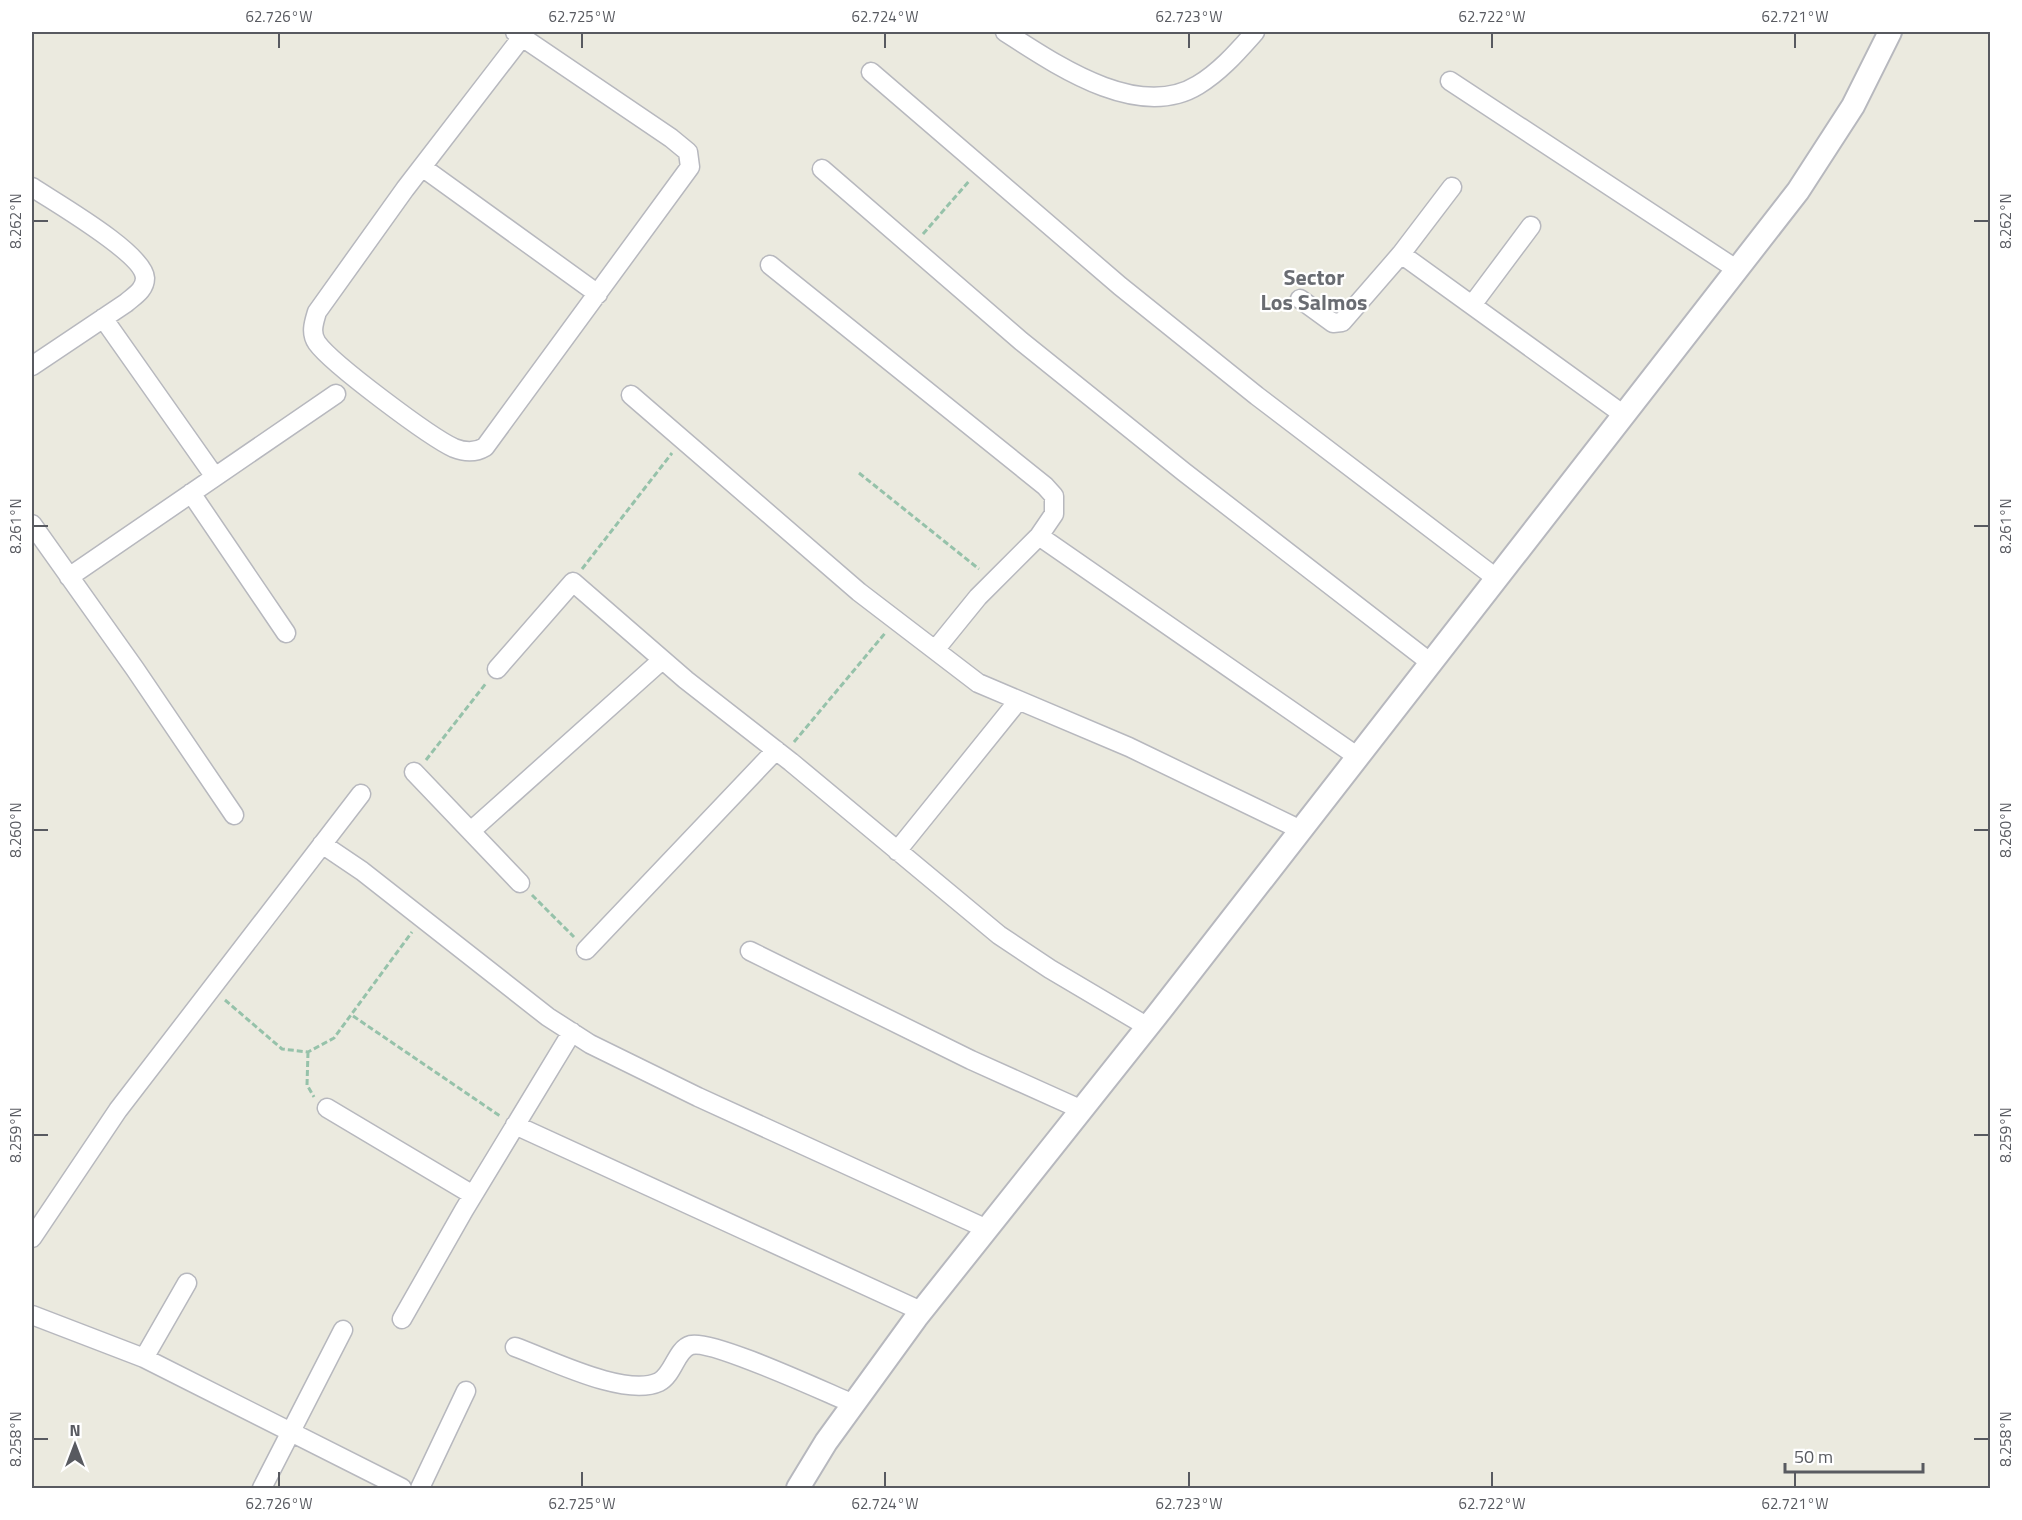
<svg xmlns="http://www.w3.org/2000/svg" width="2022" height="1520" font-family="'Titillium Web',sans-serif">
<rect width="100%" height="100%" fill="#ebeadf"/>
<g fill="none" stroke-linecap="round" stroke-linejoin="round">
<defs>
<path id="minor" d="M 515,32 L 522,37 L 671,138 L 688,152 L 690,167 L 485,447 C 475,453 464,452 454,448 C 430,437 332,364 317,343 C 310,333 314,322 317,312 L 405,189 L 522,37
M 1005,32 C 1055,64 1138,122 1198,85 C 1221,71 1238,51 1255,32
M 871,72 L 1120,286 L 1257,396 L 1496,578
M 1450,81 L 1736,269
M 422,167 L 598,294
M 822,169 L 1021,341 L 1184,472 L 1431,663
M 32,187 C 54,202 144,253 145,278 C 145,290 134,296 126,303 L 32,366
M 1401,254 L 1624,415
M 770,265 L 1045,486 L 1054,496 L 1054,514 L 1039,536 L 978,597 L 935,650
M 1300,299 L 1333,323 L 1342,322 L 1401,254 L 1452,187
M 1472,305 L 1531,226
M 103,318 L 215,477
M 631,395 L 859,592 L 978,683 L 1129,747 L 1301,830
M 191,493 L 286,633
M 32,524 L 135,669 L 234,815
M 1039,536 L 1358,757
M 69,577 L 336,394
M 497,669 L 573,582 L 686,680 L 791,762 L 999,935 L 1050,969 L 1148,1027
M 414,772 L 520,883
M 472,830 L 662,660
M 322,844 L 362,871 L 548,1017 L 590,1044 L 698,1097 L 987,1229
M 897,851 L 1018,701
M 586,950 L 776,750
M 750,951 L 971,1060 L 1080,1109
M 327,1108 L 473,1195
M 515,1125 L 921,1311
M 32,1238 L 118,1110 L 361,794
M 32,1315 L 144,1358 L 402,1488
M 402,1319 L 464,1210 L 572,1032
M 515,1347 C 549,1359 625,1398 659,1382 C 674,1374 676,1349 691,1345 C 712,1339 827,1393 854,1404
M 144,1358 L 187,1283
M 262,1488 L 343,1330
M 420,1488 L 466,1391"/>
<path id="tertiary" d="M 798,1488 L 826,1442 L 916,1318 L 1157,1015 L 1798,191 L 1853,106 L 1890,32"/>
</defs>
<use href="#minor" stroke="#b7b8be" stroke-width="21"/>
<use href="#tertiary" stroke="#b7b8be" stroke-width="26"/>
<path stroke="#96c2aa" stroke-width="3" stroke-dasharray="6 3" stroke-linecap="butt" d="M 923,234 L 970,180
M 859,473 L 979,569
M 582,569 L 672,453
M 794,742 L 886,632
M 426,760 L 487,682
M 532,895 L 574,937
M 225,1000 L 282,1049 L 308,1052 L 334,1038 L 412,932
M 353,1016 L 500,1116
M 308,1052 L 307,1085 L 314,1097"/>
<use href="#minor" stroke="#fff" stroke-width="18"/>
<use href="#tertiary" stroke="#fff" stroke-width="22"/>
</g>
<path fill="none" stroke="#585a60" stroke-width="2" d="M 279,33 L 279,48M 582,33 L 582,48M 885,33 L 885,48M 1189,33 L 1189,48M 1492,33 L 1492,48M 1795,33 L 1795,48M 33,221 L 48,221M 1974,221 L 1989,221M 33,526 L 48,526M 1974,526 L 1989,526M 33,830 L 48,830M 1974,830 L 1989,830M 33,1135 L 48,1135M 1974,1135 L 1989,1135M 33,1439 L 48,1439M 1974,1439 L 1989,1439M 279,1472 L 279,1487M 582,1472 L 582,1487M 885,1472 L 885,1487M 1189,1472 L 1189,1487M 1492,1472 L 1492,1487M 1795,1472 L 1795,1487"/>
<g text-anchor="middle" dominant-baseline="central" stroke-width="4.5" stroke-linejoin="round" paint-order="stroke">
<g font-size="22" font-weight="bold" fill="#696c72" stroke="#fff">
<text x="1314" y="277">Sector<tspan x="1314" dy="25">Los Salmos</tspan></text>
</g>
</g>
<rect width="2022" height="1520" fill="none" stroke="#ffffff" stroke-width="66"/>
<g transform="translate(75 1445)" stroke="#ffffff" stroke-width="4.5" paint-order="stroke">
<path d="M0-4.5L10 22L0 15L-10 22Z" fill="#585a60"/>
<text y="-9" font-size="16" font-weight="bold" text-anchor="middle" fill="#585a60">N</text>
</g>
<path d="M1785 1463v9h138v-9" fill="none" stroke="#585a60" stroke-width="3"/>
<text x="1794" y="1463" font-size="18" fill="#585a60" stroke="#ffffff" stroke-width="4.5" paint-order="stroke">50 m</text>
<rect x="33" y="33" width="1956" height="1454" fill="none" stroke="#585a60" stroke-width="2"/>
<g font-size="15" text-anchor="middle" fill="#585a60">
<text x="279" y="22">62.726°W</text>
<text x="582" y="22">62.725°W</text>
<text x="885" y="22">62.724°W</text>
<text x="1189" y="22">62.723°W</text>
<text x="1492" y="22">62.722°W</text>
<text x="1795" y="22">62.721°W</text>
<text transform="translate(16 221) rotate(-90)" y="5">8.262°N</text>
<text transform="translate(2006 221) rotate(-90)" y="5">8.262°N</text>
<text transform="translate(16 526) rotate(-90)" y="5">8.261°N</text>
<text transform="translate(2006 526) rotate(-90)" y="5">8.261°N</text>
<text transform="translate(16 830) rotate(-90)" y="5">8.260°N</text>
<text transform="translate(2006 830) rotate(-90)" y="5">8.260°N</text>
<text transform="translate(16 1135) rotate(-90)" y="5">8.259°N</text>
<text transform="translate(2006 1135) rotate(-90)" y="5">8.259°N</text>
<text transform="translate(16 1439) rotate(-90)" y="5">8.258°N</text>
<text transform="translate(2006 1439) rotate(-90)" y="5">8.258°N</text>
<text x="279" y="1509">62.726°W</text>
<text x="582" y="1509">62.725°W</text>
<text x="885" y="1509">62.724°W</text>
<text x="1189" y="1509">62.723°W</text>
<text x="1492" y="1509">62.722°W</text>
<text x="1795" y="1509">62.721°W</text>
</g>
</svg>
